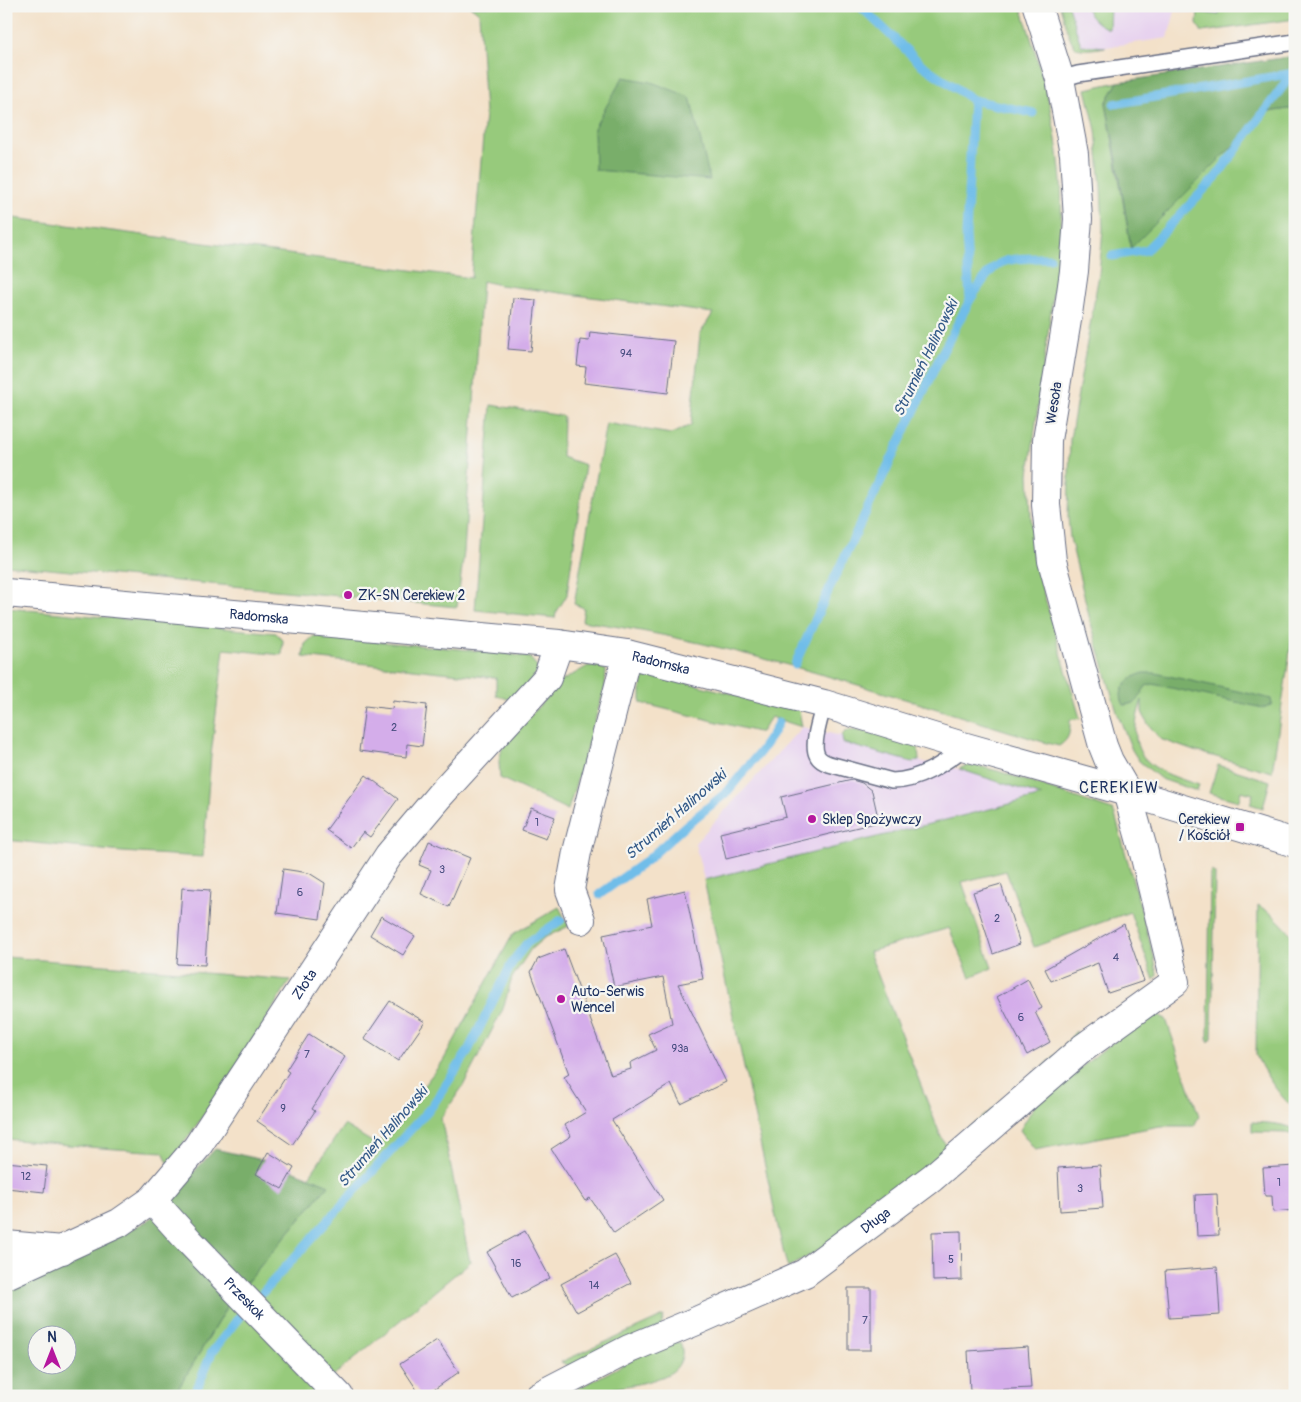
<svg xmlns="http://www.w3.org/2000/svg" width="1301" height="1402" font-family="Pangolin,sans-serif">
<rect width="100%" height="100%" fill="#f6f6f2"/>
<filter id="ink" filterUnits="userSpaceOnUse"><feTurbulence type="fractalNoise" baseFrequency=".02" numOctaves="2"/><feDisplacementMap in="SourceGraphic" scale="10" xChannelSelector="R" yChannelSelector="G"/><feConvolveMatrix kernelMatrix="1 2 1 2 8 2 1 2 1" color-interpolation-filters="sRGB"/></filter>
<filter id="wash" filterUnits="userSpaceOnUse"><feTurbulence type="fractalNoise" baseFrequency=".0096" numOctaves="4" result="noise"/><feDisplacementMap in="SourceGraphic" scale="20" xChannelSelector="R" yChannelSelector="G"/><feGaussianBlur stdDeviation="1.12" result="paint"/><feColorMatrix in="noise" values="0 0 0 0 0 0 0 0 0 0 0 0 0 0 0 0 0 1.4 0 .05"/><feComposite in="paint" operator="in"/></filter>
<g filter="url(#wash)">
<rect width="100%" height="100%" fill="#f3e1c9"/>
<path fill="#e7d2ef" d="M 1068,6 L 1295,6 L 1295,19 L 1202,32 L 1197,24 L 1197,13 L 1175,11 L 1168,38 L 1106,47 L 1081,45 Z
M 802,727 L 842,736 L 843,743 L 912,762 L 919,761 L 959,769 L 1043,796 L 704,880 L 695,843 Z"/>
<path fill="#97ca7b" stroke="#597c6c" d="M 470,6 L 1021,6 C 1038,60 1055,114 1060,170 C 1063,197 1061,224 1059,251 L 1029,474 L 1033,557 L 1080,718 L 1070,720 C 1070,732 1070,739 1059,746 L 1043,742 C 891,695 740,644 582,621 L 584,608 L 574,604 L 606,423 L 671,434 L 691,425 L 700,334 L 713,313 L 500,285 L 482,281 L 464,552 L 457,607 L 6,565 L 6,217 L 471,278 L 485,114 L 479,13 Z
M 1060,6 L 1068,6 L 1081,45 L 1106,47 C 1098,48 1085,51 1077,48 C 1069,43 1063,15 1060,6 Z
M 1086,6 L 1110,6 L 1109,29 C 1098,25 1089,18 1086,6 Z
M 1220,6 L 1295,6 L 1295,19 L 1202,32 L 1197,24 L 1198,12 L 1219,15 Z
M 1118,82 L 1106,103 L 1131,248 L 1267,112 L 1295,108 L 1295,631 L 1293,631 L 1272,772 L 1194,751 L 1160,739 L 1148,724 L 1142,712 L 1142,700 C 1122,758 1151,770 1199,785 L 1197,791 L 1161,779 L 1139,761 L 1132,750 L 1117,712 L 1090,620 L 1070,538 L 1068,517 L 1070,439 L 1099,274 L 1103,229 L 1101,187 L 1096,130 L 1086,89 Z
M 491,405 L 563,416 L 562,457 L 585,465 L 567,595 L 556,613 L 555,618 L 475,610 Z
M 6,608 L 276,633 L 283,640 L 282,655 L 224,649 L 211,755 L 203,857 L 122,852 L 6,840 Z
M 314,636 L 493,652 L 529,657 L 536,665 L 538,670 L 516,702 L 496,695 L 496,678 L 303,657 L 305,644 Z
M 588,666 L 597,666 L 606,670 L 605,687 L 568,810 L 500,778 L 499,761 L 502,748 L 560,682 Z
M 645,674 L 652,674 L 799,710 L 802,727 L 771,717 L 761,732 L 758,732 L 641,703 L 641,687 Z
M 850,730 L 878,733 L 914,744 L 918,748 L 919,761 L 912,762 L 843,743 L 842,736 L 845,731 Z
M 1218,765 L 1270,781 L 1263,808 L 1250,804 L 1253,794 L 1241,791 L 1239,801 L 1209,793 Z
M 965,766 L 978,766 L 998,771 L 1112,810 L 1115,815 L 1154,957 L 1157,975 L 1154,980 L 1130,912 L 1034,947 L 1006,871 L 962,882 L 992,968 L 970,977 L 949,928 L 869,952 L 941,1137 L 946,1145 C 991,1110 1041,1076 1076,1031 L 1078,1037 L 857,1228 L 788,1268 L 784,1255 L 704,880 L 1042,796 L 959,769 Z
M 1212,871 L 1215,874 L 1212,1038 L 1209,1042 L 1208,1040 L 1210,874 Z
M 1258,905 L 1273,915 L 1295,938 L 1295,1109 C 1281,1099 1262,1070 1256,1055 Z
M 559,907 L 569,926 L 544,938 L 531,949 L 512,978 L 503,1009 L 463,1086 L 441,1118 L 470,1262 L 313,1393 L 316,1396 L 174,1396 L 229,1303 L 328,1185 L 309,1177 L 344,1125 L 377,1145 L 443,1061 L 513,934 Z
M 6,957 L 290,980 L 234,1072 L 169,1164 L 163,1152 L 101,1148 L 6,1139 Z
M 1155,1014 L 1166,1019 L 1199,1116 L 1194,1126 L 1160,1126 L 1035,1150 L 1020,1130 L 1036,1103 L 1147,1015 Z
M 1252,1122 C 1266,1123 1281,1123 1295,1129 L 1295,1135 L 1286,1133 L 1252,1132 Z
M 664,1316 L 661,1326 L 569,1366 L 561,1362 Z
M 670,1340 L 680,1343 C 685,1353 681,1367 670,1373 C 653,1383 624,1386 605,1390 L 607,1396 L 564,1396 Z"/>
<path fill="#79ae6b" stroke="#4a6e64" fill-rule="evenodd" d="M 1295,56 L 1295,108 L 1267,112 L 1131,248 L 1117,161 L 1106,103 L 1118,82 Z
M 623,77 L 651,82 L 690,97 L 710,180 L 595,170 L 594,128 Z
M 1144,673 L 1155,673 L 1260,696 L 1271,699 L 1272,704 L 1266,708 L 1263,708 L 1153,684 L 1146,686 L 1135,703 L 1124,705 C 1115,689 1129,677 1144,673 Z
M 215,1149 L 272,1162 L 329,1185 L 229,1303 L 174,1396 L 6,1396 L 6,1290 L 111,1240 L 149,1220 ZM 38,1334 L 68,1334 L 68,1364 L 38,1364 Z"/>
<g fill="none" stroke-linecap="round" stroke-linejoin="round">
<path stroke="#6fbde9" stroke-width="9" d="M 860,6 L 922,65 L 973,100 L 1033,113
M 1114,104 L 1294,73
M 1112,256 L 1146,250 L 1160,236 L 1216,177 L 1292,74
M 970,300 C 978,288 987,272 999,264 C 1010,257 1036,258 1050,258
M 795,664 L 832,583 L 942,353 L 970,300 L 966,235 L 973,100
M 600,894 L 646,861 L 685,826 L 727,792 L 760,752 L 773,733 L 778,723
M 263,1292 L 432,1106 L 467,1053 L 513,961 L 527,943 L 561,920
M 194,1396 L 212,1352 L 244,1311"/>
</g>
<g id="blocks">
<path fill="#d4adea" d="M 513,298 L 536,300 L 531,351 L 508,349 Z
M 590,332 L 674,341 L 668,393 L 584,383 L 586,367 L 577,366 L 580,340 L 589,341 Z
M 393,701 L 427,705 L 422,746 L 407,744 L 406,757 L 359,751 L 365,706 L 392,709 Z
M 366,775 L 398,799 L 370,837 L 363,832 L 351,848 L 326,830 Z
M 852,780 L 862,783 L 872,791 L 879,822 L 726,859 L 720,833 L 786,817 L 781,797 Z
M 531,808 L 555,817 L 546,839 L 522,830 Z
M 429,841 L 470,858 L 449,907 L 421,894 L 431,870 L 419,865 Z
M 283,869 L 309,873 L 325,883 L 320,919 L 277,913 Z
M 1001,884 L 1020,944 L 993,954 L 973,892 Z
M 182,888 L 210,890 L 205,965 L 177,964 Z
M 685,890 L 703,979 L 678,984 L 726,1082 L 681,1104 L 671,1084 L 612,1120 L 663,1200 L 614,1233 L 590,1198 L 585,1201 L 551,1149 L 571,1136 L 565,1125 L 586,1112 L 564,1077 L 569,1074 L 531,972 L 538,959 L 564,949 L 611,1075 L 631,1069 L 630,1063 L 656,1050 L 648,1034 L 672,1023 L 663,977 L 614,987 L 603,935 L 652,925 L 647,899 Z
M 381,916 L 415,936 L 403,955 L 370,935 Z
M 1124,924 L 1144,981 L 1108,993 L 1098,963 L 1051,981 L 1045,969 Z
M 1028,979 L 1042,1008 L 1035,1012 L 1050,1042 L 1027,1055 L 997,997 Z
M 390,1001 L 425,1022 L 398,1061 L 364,1039 Z
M 309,1034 L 345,1057 L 312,1109 L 315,1111 L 292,1145 L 257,1121 L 289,1072 L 286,1070 Z
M 268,1152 L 294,1168 L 282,1189 L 256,1174 Z
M 6,1162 L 47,1166 L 44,1192 L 6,1188 Z
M 1100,1165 L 1103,1208 L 1060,1211 L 1058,1168 Z
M 1295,1166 L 1295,1210 L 1273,1212 L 1272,1196 L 1265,1196 L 1263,1168 Z
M 1217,1194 L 1219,1235 L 1197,1236 L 1195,1195 Z
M 525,1231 L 550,1278 L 512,1298 L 487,1252 Z
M 961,1231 L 962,1280 L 933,1281 L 932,1232 Z
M 615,1255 L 631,1283 L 577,1312 L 561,1284 Z
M 1217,1267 L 1220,1315 L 1169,1318 L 1165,1271 Z
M 848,1288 L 871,1288 L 871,1350 L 848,1350 Z
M 437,1340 L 459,1372 L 425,1396 L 421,1396 L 400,1364 Z
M 1028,1347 L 1031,1388 L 970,1391 L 968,1351 Z"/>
</g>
</g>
<g filter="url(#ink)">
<use href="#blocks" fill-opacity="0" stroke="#676d83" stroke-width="1"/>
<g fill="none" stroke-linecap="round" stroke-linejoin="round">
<defs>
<path id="lane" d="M 1060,79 L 1078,74 L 1295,42
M 824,704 C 821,716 811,744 817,755 C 819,760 824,762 829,764 L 892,781 C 919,781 944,763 966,747"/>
<g id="street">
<path d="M 581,920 L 570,890 L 577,852 L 627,654"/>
<path id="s1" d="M 152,1200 L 190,1242 L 339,1396"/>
<path d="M 6,1245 L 62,1250"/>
<path id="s2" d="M 6,1275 L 119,1223 L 152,1200 L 197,1147 L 389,855 L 439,796 L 547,678 L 559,644"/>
<path id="s3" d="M 538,1396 L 629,1349 L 694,1322 L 805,1273 L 932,1178 L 1083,1048 L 1175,982 L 1143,849 L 1127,792"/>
</g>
<g id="secondary">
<path d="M 1037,6 L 1060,79 L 1074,154 L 1078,219 L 1074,271 L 1068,314 L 1047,440 L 1046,505 L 1052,561 L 1103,746 L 1109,761 L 1127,792"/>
<path id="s4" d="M 6,593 L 559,644 L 627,654 L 824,704 L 966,747 L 1127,792 L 1295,843"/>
</g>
</defs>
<use href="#lane" stroke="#676d83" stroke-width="18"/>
<use href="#street" stroke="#676d83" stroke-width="30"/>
<use href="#secondary" stroke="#676d83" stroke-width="30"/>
<use href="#lane" stroke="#fff" stroke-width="15"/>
<use href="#street" stroke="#fff" stroke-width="28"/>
<use href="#secondary" stroke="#fff" stroke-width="28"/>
</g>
</g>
<g fill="#b5179e" stroke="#f6f6f2" stroke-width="2">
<circle cx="348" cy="595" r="5"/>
<circle cx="812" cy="819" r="5"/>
<rect x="1235" y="822" width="10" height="10" rx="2.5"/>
<circle cx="561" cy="999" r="5"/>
</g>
<g text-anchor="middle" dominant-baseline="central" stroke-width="4.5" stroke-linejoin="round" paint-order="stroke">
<g font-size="11" fill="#494e81">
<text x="626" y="353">94</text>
<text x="394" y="727">2</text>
<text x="537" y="822">1</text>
<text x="442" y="869">3</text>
<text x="300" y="892">6</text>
<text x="997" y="918">2</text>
<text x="1116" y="957">4</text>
<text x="1021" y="1017">6</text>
<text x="680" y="1048">93a</text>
<text x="307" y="1054">7</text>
<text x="283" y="1108">9</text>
<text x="26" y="1176">12</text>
<text x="1279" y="1182">1</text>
<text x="1080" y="1188">3</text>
<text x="951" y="1259">5</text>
<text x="516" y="1263">16</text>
<text x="594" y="1285">14</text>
<text x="865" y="1320">7</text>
</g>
<g font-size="14" fill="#1b2f5e" stroke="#f6f6f2">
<text transform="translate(1054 403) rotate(-81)">Wesoła</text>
<text stroke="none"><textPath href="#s4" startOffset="254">Radomska</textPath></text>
<text stroke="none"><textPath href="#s4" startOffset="659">Radomska</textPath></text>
<text stroke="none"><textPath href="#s2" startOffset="429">Złota</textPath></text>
<text stroke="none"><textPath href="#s3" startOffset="382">Długa</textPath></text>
<text stroke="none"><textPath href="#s1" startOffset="135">Przeskok</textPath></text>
</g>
<g font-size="14" fill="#1b2f5e" stroke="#f6f6f2" text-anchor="start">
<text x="358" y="595">ZK-SN Cerekiew 2</text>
<text x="822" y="819">Sklep Spożywczy</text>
<text x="1230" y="819" text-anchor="end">Cerekiew<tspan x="1230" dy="16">/ Kościół</tspan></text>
<text x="571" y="991">Auto-Serwis<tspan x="571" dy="16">Wencel</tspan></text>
</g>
<g font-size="15" font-style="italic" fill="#345a88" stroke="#f6f6f2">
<text transform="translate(926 358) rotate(-64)">Strumień Halinowski</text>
<text transform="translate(676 815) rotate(-41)">Strumień Halinowski</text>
<text transform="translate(383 1137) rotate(-49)">Strumień Halinowski</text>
</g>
<g font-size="16" letter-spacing="1" fill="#1b2f5e" stroke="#f6f6f2">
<text x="1119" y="788">CEREKIEW</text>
</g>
</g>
<rect width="1301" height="1402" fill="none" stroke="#f6f6f2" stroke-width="25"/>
<g transform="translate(52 1350)"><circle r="24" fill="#f6f6f2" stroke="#9ea6b7"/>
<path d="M0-4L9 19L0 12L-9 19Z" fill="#b5179e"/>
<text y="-8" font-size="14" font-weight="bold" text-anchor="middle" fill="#1b2f5e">N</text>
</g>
</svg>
